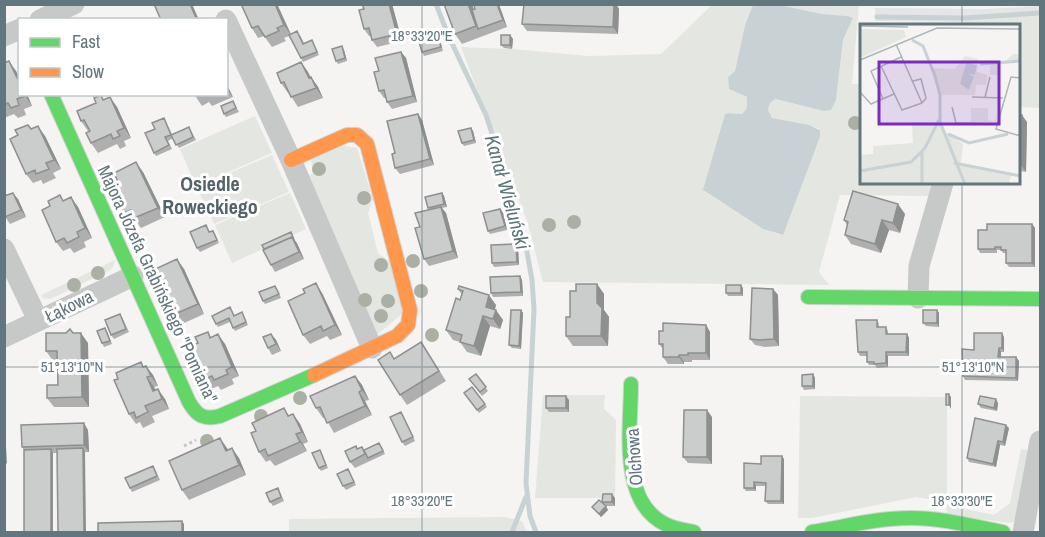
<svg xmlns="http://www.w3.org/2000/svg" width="1045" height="537" font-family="'Archivo Narrow',sans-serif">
<rect width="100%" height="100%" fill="#f5f4f3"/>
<path fill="#e4e6e1" d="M 712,5 L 753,5 L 745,25 L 735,71 L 728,77 L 729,89 L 747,97 L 747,108 L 742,114 L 728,113 L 725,114 L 704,191 L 763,229 L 780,235 L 820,138 L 820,130 L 818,128 L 772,118 L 768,110 L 770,103 L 774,99 L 824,111 L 831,110 L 836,100 L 843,40 L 853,18 L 848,16 L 822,14 L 780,5 L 859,5 L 852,84 L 862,84 L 862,183 L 933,183 L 930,196 L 840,195 L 819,272 L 829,285 L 543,282 L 528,224 L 461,47 L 512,49 L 589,56 L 661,54 Z
M 1040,6 L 1040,108 L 1020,107 L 1020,26 L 965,26 L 964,22 L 875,21 L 875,8 L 985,9 Z
M 255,116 L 272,153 L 196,186 L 180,149 Z
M 341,145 L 357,148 L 373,199 L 368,213 L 378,253 L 389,261 L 403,313 L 377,335 L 305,177 L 315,172 L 310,160 Z
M 272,155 L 289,192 L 214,224 L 197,187 Z
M 290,193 L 306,229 L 232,263 L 215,225 Z
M 115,260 L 113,267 L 110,270 L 57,296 L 49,299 L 43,298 L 41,295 Z
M 543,395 L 605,395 L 604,409 L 616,420 L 615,498 L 535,498 Z
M 800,396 L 947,397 L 947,502 L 916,497 L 812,518 L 798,518 Z
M 1021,449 L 1027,450 L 1029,454 L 1016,520 L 1011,523 L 946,515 L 947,505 L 994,515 L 1010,503 Z
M 505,517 L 522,521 L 527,532 L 289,532 L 289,519 Z"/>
<path fill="#c8d2d4" d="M 753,5 L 780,5 L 822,14 L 848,16 L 853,18 L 843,40 L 836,100 L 831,110 L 824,111 L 775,99 L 770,103 L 768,110 L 772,118 L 809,125 L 820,130 L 820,137 L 783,235 L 763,229 L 703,190 L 725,114 L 728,113 L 742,114 L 747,108 L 747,97 L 729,89 L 728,77 L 735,71 L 745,25 Z"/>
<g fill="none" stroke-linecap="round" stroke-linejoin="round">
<path stroke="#c8d2d4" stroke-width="5" d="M 436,4 L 448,35 L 486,115 L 523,230 L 532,280 L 534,309 L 526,483 L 530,516 L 536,532
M 877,17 L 964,18 L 1040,13
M 512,532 L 526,497"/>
<defs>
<path id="fast" d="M 51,94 L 189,402 C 197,416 204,420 220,416 L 314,375
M 808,297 L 1040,299
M 631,384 C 631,428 618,503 667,525 C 675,529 685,530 694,532
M 812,532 C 844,527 877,518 910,518 C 942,518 972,526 1003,532"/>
<path id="slow" d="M 291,160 L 347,135 L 357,135 L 367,144 L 410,310 L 408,325 L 397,336 L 314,375"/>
</defs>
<use href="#fast" stroke="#d1d2d3" stroke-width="16"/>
<use href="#slow" stroke="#d1d2d3" stroke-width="16"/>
<path stroke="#c5c6c7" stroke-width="3" stroke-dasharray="3 3" stroke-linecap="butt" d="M 184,446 L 196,440"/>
<path stroke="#c7c9c9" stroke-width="21" d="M 40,20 L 74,4
M 226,20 L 291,160 L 372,348
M 4,36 L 20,29
M 4,249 L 38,320
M 918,298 L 919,266 L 943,183
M 4,337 L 133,276
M 1023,532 L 1040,441"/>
<use href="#fast" stroke="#63d668" stroke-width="14"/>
<use href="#slow" stroke="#ff974d" stroke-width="14"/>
</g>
<g fill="#aab1a4">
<circle cx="855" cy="123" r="7"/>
<circle cx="319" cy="169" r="7"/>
<circle cx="364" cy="198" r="7"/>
<circle cx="574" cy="222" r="7"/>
<circle cx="549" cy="225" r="7"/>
<circle cx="413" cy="261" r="7"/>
<circle cx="381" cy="265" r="7"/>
<circle cx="98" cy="273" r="7"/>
<circle cx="74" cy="285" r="7"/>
<circle cx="421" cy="291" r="7"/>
<circle cx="365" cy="300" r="7"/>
<circle cx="388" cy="301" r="7"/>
<circle cx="381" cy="316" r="7"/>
<circle cx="432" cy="335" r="7"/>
<circle cx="300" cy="398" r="7"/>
<circle cx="261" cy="416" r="7"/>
<circle cx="207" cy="441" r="7"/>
</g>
<path fill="#afafaf" d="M 241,4 L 277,4 L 291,34 L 300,35 L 304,43 L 312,40 L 319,55 L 303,62 L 289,36 L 284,38 L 286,41 L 272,47 L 264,36 L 258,38 L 252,28 Z
M 362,4 L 392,4 L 402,41 L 377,47 L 372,40 L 371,36 L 369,36 L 364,29 L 364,9 Z
M 478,4 L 499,4 L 507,27 L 462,44 L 455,34 Z
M 524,4 L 616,4 L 619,9 L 618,34 L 527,31 L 522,24 Z
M 510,35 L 513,39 L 512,49 L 504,48 L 501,45 Z
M 438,36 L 440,40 L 443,51 L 424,56 L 422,52 Z
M 344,50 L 347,61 L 338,64 L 336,61 Z
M 401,52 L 406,58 L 417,102 L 392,109 L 387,102 L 386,98 L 384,98 L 379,91 L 379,71 Z
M 301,62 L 311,77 L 318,87 L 323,98 L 298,107 L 289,93 L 288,93 L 281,83 Z
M 4,63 L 16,71 L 20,79 L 20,94 L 27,94 L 32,106 L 24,109 L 26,115 L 18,118 L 14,114 L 4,118 Z
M 226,83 L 233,97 L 212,106 L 209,102 L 202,106 L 194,94 L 226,94 Z
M 101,95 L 104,100 L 117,107 L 131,138 L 124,141 L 126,146 L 120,149 L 117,144 L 98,153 L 91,143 L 90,130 L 88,131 L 81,121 L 96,103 Z
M 233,101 L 239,112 L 226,117 L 224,114 Z
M 418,114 L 422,120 L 434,165 L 400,174 L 395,168 L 395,153 Z
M 1020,115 L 1027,122 L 1026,172 L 1020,171 Z
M 164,118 L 172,134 L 189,127 L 196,140 L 179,148 L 173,138 L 168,141 L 172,149 L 156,156 L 154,153 L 155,129 Z
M 28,125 L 32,129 L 45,136 L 61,169 L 53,173 L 56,178 L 43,184 L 41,180 L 33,183 L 26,174 L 18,135 Z
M 473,131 L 476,143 L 464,146 L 462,143 Z
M 143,172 L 165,217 L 141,228 L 136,221 L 131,223 L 124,213 Z
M 442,193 L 444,196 L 447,207 L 442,208 L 446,213 L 458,258 L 429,266 L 424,259 L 420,227 L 430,209 L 428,208 Z
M 18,199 L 26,217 L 10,224 L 4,215 Z
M 64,201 L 78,207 L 92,238 L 84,242 L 86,247 L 74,253 L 70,248 L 63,251 L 56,242 Z
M 503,212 L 507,230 L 490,234 L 488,231 Z
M 905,214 L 900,233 L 889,230 L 881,253 L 851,244 L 845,235 L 847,225 L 844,220 Z
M 1032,224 L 1035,228 L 1035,267 L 1009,267 L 1006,263 L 1006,253 L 1003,253 L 1001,250 L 997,250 L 997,253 L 980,253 L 978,249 L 987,230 Z
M 208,229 L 210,232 L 215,234 L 219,243 L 200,252 L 197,248 Z
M 291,232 L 304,259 L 275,272 L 271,265 Z
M 516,244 L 518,247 L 519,265 L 494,267 L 492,263 Z
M 184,269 L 204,314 L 182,324 L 176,316 L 172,318 L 165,308 Z
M 520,276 L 522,280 L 523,296 L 493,297 L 491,293 Z
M 597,284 L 604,294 L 604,310 L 609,317 L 608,346 L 573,346 L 566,336 L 576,291 Z
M 743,288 L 743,296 L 728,296 L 726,293 Z
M 277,289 L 281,298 L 265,304 L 263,301 Z
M 458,289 L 496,305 L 495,310 L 503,320 L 500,329 L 490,326 L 481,356 L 467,352 L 460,342 L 453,340 L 446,330 L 462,295 Z
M 773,289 L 778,295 L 779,346 L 765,347 L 755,345 L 750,339 Z
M 322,293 L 342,335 L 330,340 L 327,336 L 310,344 L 303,335 Z
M 521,310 L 523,313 L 521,349 L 512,348 L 509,345 Z
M 937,310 L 939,313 L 939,327 L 926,326 L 923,323 Z
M 232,311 L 234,316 L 244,316 L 248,325 L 235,331 L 230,322 L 218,327 L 216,324 Z
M 122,317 L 129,332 L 114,339 L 111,335 Z
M 877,320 L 879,324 L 879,327 L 886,327 L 888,331 L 888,334 L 907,334 L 909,338 L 909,356 L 888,356 L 888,367 L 877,368 L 875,365 L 869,365 L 867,362 L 867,356 L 860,356 L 858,352 Z
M 706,325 L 710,332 L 710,360 L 692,360 L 692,362 L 684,362 L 684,364 L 668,364 L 663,357 L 663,349 L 659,344 Z
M 105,328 L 107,331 L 112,344 L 104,347 L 102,343 Z
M 208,332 L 211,337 L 225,344 L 239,376 L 232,379 L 234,384 L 221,390 L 218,386 L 207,391 L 200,381 L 198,368 L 197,369 L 190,359 L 198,343 Z
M 73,333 L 88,343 L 89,407 L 54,407 L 47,398 L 58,385 L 57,361 L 53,361 L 46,351 Z
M 271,334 L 276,340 L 281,351 L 272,355 L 268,348 Z
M 1004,337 L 1004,352 L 1001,352 L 1001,357 L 1016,357 L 1019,361 L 1018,381 L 965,380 L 963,376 L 974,350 Z
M 421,342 L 446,381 L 407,405 L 400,395 L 394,359 Z
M 141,362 L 144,367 L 153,375 L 158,386 L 154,387 L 156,390 L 165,399 L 169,409 L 152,416 L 155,422 L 143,428 L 140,422 L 136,424 L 129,414 L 118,379 Z
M 476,374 L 488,391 L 482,396 L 469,379 Z
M 813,374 L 815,378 L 815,389 L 804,390 L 802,386 Z
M 355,376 L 362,385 L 369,400 L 365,401 L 372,415 L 334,433 L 325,417 L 323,418 L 316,408 Z
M 472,387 L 487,407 L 479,413 L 464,393 Z
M 569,400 L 569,412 L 549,412 L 546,408 Z
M 998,403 L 997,411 L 981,408 L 978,404 Z
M 284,408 L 289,416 L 293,414 L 300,424 L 308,442 L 303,444 L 307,451 L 275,466 L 270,460 L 266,462 L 259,452 L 256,431 Z
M 403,415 L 415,441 L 405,446 L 402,442 Z
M 712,417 L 712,464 L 688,463 L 683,457 Z
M 1009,428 L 1005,446 L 1000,445 L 996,467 L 969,462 L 967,458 Z
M 88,430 L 89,452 L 53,453 L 24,450 L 22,447 Z
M 356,446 L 358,449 L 364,450 L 382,447 L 385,454 L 355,468 L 350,462 Z
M 227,448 L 228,450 L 239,458 L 246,475 L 189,500 L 182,490 Z
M 320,450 L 328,468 L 321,471 L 319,468 Z
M 784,459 L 784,504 L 768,504 L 765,501 L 765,486 L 756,486 L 756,491 L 746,491 L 744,488 L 761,464 Z
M 155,469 L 160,480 L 132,492 L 130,488 Z
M 348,469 L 356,485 L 346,490 L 343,486 Z
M 280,492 L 284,501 L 273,506 L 270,502 Z
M 615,498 L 615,506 L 605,506 L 608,510 L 601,517 L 592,507 L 605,505 L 602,502 Z"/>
<path fill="#8e8f8f" d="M 190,4 L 192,4 L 199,20 L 197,20 Z
M 275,4 L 277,4 L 291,35 L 284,25 Z
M 389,4 L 392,4 L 402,41 L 397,34 Z
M 468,4 L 472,4 L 480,28 L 478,29 L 483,36 L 476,26 Z
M 497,4 L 499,5 L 507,27 L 503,20 Z
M 614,4 L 616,4 L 619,9 L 618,34 L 613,27 Z
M 510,35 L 513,39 L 512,49 L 510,45 Z
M 342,46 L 344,50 L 347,61 L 345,58 Z
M 401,52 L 406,58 L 417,102 L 413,96 Z
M 9,61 L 16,71 L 20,79 L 20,84 Z
M 301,62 L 308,72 L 315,88 L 309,78 Z
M 311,77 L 318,87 L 323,98 L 316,88 Z
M 226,83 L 233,97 L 226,88 Z
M 24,94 L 27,94 L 32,106 Z
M 110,97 L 117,107 L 131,138 L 124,128 Z
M 418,114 L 422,120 L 434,165 L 430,159 Z
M 1022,115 L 1027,122 L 1026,172 L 1021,165 Z
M 38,126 L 45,136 L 61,169 L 54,160 Z
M 471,128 L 473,131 L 476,143 L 474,140 Z
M 136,162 L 143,172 L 165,217 L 158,208 Z
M 13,193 L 18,199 L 26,217 L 21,210 Z
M 442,193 L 444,196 L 447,207 L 444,204 Z
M 71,197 L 78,207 L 92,238 L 85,228 Z
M 898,204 L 905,214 L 900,233 L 893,223 Z
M 441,207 L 446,213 L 458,258 L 453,251 Z
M 500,209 L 503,212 L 507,230 L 505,226 Z
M 882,220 L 889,230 L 881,253 L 875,244 Z
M 1032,224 L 1035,228 L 1035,267 L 1032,263 Z
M 292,237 L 297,243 L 304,259 L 299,252 Z
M 516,244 L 518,247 L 519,265 L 517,262 Z
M 177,259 L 184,269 L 204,314 L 198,304 Z
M 520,276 L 522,280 L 523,296 L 521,292 Z
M 316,283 L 322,293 L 342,335 L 335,325 Z
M 597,284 L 604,294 L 604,310 L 609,317 L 608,346 L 601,336 L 597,303 Z
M 741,285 L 743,288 L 743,296 L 741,293 Z
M 773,289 L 778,295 L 779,346 L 774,339 Z
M 489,295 L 496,305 L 492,317 L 486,307 Z
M 496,310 L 503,320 L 500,329 L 493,319 Z
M 521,310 L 523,313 L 521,349 L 519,346 Z
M 937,310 L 939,313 L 939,327 L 937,323 Z
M 483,316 L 490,326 L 481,356 L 474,346 Z
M 706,325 L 710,332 L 710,360 L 706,353 Z
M 81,333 L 88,343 L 89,407 L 82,397 Z
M 1002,333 L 1004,337 L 1004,352 L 1002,348 Z
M 218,334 L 225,344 L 239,376 L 232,367 Z
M 271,334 L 276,340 L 281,351 L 276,344 Z
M 907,334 L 909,338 L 909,356 L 906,352 Z
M 999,348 L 1001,352 L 1001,361 L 998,357 Z
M 886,352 L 888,356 L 888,367 L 886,363 Z
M 679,355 L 684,362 L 684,364 L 679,357 Z
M 1016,357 L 1019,361 L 1018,381 L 1016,378 Z
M 146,366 L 153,375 L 158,386 L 151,376 Z
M 813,374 L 815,378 L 815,389 L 813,386 Z
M 355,376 L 362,385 L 369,400 L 362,390 Z
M 147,377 L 154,387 L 160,401 L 153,391 Z
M 158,389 L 165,399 L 169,409 L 162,399 Z
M 359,392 L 365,401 L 372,415 L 365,406 Z
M 949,394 L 951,397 L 951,409 L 949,405 Z
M 566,396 L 569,400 L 569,412 L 566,408 Z
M 996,399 L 998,403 L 997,411 L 994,408 Z
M 707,410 L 712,417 L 712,464 L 707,457 Z
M 293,414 L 300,424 L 308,442 L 302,432 Z
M 84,423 L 88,430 L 89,452 L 84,445 Z
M 1006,425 L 1009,428 L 1005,446 L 1003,442 Z
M 296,434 L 303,444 L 307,451 L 300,442 Z
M 220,438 L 227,448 L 233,461 L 226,451 Z
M 998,441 L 1000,445 L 996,467 L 993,464 Z
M 4,444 L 6,446 L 7,464 L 4,461 Z
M 83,448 L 85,452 L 86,532 L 84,532 Z
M 232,448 L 239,458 L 246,475 L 239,465 Z
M 51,449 L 53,453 L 53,532 L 51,532 Z
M 782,456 L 784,459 L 784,504 L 781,501 Z
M 754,482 L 756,486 L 756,491 L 754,488 Z
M 612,494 L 615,498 L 615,506 L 612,502 Z
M 606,506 L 608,510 L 601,517 L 599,514 Z
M 182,521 L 184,524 L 184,532 L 182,532 Z"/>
<path fill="#cbcccc" stroke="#8e8f8f" stroke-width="1.5" d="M 154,4 L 190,4 L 196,18 L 193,20 L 161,20 Z
M 241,4 L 275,4 L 284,25 L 277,28 L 279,31 L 265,37 L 258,26 L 252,28 Z
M 362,4 L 389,4 L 397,34 L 372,40 L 369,28 L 364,29 L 359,10 L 364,9 Z
M 444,4 L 468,4 L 476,26 L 455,34 Z
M 478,4 L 497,4 L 503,20 L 478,29 L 472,10 L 475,9 L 474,6 Z
M 524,4 L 614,4 L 613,27 L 522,24 Z
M 297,31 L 303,44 L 312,40 L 317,52 L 301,58 L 289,35 Z
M 501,35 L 510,35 L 510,45 L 501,45 Z
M 438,36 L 441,47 L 422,52 L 419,42 Z
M 342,46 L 345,58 L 336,61 L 332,49 Z
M 401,52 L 413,96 L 387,102 L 384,90 L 379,91 L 374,72 L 379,71 L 375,58 Z
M 9,61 L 20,84 L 20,94 L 24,94 L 25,96 L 17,99 L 19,105 L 11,108 L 8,103 L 4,105 L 4,63 Z
M 301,62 L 309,78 L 311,77 L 316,88 L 291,97 L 284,82 L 281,83 L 277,73 Z
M 101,95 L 103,100 L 110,97 L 124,128 L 117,131 L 120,136 L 113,139 L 111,134 L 91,143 L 86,133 L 90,131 L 84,120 L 81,121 L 77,111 L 96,103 L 94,98 Z
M 233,101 L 236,108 L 224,114 L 221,106 Z
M 418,114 L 430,159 L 395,168 L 392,154 L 395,153 L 387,121 Z
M 1020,115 L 1022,115 L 1021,165 L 1020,165 Z
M 164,118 L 171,135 L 165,137 L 169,145 L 154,153 L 145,133 L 155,129 L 152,123 Z
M 28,125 L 31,129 L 38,126 L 54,160 L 46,163 L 49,169 L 36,174 L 35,170 L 26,174 L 10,139 L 18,135 L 15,130 Z
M 189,127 L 193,137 L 176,145 L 171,135 Z
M 471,128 L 474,140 L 462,143 L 458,131 Z
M 136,162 L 158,208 L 134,218 L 131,210 L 124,213 L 112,185 L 118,182 L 114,173 Z
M 853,191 L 898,204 L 893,223 L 882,220 L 875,244 L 845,235 L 848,222 L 844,220 Z
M 13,193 L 21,210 L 5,217 L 4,196 Z
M 442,193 L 444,204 L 428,208 L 425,197 Z
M 60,195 L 63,201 L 71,197 L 85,228 L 77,232 L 79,237 L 67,243 L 64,238 L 56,242 L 42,210 L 50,206 L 48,201 Z
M 441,207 L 453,251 L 424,259 L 415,228 L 420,227 L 415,213 Z
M 500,209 L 505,226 L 488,231 L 483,213 Z
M 987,224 L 1032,224 L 1032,263 L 1006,263 L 1006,250 L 1001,250 L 1001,247 L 995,247 L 995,249 L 978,249 L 978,230 L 987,230 Z
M 206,225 L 209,232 L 213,231 L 217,240 L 197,248 L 190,232 Z
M 291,232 L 294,240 L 292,237 L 264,249 L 262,245 Z
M 292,237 L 299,252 L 271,265 L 263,250 Z
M 516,244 L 517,262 L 492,263 L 491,245 Z
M 177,259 L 198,304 L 175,314 L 171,305 L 165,308 L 152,281 L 157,279 L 153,270 Z
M 520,276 L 521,292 L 491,293 L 490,277 Z
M 316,283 L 335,325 L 323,331 L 321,326 L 303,335 L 288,301 L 305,293 L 303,289 Z
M 576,284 L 597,284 L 597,303 L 602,308 L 601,336 L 566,336 L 566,317 L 570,317 L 570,291 L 576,291 Z
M 726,285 L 741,285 L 741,293 L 726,293 Z
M 275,286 L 279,294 L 263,301 L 259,292 Z
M 459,286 L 489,295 L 486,307 L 496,310 L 493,319 L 483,316 L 474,346 L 460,342 L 462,335 L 446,330 L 456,298 L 460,300 L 463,291 L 458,289 Z
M 752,288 L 773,289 L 774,339 L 760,340 L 750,339 Z
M 230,307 L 234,316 L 242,312 L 246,322 L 233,328 L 229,318 L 216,324 L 212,316 Z
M 511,310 L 521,310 L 519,346 L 509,345 Z
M 923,310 L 937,310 L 937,323 L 923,323 Z
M 120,314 L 126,329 L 111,335 L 105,320 Z
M 856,320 L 877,320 L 877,327 L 886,327 L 886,334 L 907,334 L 906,352 L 886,352 L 886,363 L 874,364 L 874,362 L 867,362 L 867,352 L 858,352 Z
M 663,323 L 706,325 L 706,353 L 688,353 L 688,355 L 679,355 L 679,357 L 663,357 L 663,344 L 659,344 L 659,331 L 663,331 Z
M 105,328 L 110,341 L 102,343 L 97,331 Z
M 70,329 L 73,333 L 81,333 L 82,397 L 47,398 L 47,385 L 58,385 L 57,351 L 46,351 L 46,333 L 66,333 Z
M 208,332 L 210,338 L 218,334 L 232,367 L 226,370 L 228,374 L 214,380 L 212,376 L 200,381 L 195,371 L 199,370 L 193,357 L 190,359 L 185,349 L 198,343 L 195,337 Z
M 974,333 L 1002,333 L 1002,348 L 999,348 L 998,357 L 1016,357 L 1016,378 L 963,376 L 962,349 L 974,350 Z
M 271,334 L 276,344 L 268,348 L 263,337 Z
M 421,342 L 439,371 L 400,395 L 378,360 L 390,352 L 394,359 Z
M 141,362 L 143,367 L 146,366 L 151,376 L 147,377 L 153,391 L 158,389 L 162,399 L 145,406 L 148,412 L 136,418 L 134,412 L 129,414 L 114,380 L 118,379 L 116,373 Z
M 476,374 L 486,387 L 480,392 L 469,379 Z
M 813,374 L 813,386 L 802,386 L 802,375 Z
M 355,376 L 362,390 L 359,392 L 365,406 L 327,423 L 320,407 L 316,408 L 310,396 Z
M 472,387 L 485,404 L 477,410 L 464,393 Z
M 946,394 L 949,394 L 949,405 L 946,405 Z
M 546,396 L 566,396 L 566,408 L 546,408 Z
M 980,396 L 996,399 L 994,408 L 978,404 Z
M 284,408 L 288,416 L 293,414 L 302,432 L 296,434 L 300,442 L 268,456 L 265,449 L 259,452 L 251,433 L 256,431 L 252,423 Z
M 684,410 L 707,410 L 707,457 L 683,457 Z
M 401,412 L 413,437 L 402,442 L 390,417 Z
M 975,418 L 1006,425 L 1003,442 L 998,441 L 993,464 L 967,458 Z
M 84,423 L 84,445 L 22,447 L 21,425 Z
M 220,438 L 226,451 L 232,448 L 239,465 L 182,490 L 169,461 Z
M 379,443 L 383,451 L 368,458 L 364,450 Z
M 356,446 L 357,449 L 362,447 L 365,454 L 350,462 L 345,451 Z
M 83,448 L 84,532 L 58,532 L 57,449 Z
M 51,449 L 51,532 L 24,532 L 24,450 Z
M 320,450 L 326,465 L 319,468 L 312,453 Z
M 761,456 L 782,456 L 781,501 L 765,501 L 766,483 L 754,482 L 754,488 L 744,488 L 744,463 L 761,464 Z
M 153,466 L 157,476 L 130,488 L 125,478 Z
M 348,469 L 354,482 L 343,486 L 337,474 Z
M 278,488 L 281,497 L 270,502 L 266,493 Z
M 603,494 L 612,494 L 612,502 L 602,502 Z
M 599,500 L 606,506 L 599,514 L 592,507 Z
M 182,521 L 182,532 L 98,532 L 98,523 Z"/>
<path fill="none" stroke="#62767d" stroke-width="1.5" stroke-opacity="0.45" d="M 422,4 L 422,532M 962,4 L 962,26M 962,183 L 962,532M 4,367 L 1040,367"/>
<g text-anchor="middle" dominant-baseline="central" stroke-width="6" stroke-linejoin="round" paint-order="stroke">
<g font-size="18" fill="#62767d" stroke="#fff">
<text transform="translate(158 284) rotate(65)">Majora Józefa Grabińskiego "Pomiana"</text>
<text transform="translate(69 306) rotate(-26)">Łąkowa</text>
<text transform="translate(634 457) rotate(-94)">Olchowa</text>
</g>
<g font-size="20" font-weight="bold" fill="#536368" stroke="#fff">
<text x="210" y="183">Osiedle<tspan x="210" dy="23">Roweckiego</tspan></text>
</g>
<g font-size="20" font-style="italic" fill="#5c7678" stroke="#fff">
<text transform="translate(508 192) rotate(74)">Kanał Wieluński</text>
</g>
</g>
<g transform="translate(860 24)">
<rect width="160" height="160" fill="#f5f4f3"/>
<path d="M 0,5 L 44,6 L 46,13 L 0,34 ZM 107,20 L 105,32 L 118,35 L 117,48 L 128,51 L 126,61 L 116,61 L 115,71 L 82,71 L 72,44 L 95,45 L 105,32 ZM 106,39 L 117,41 L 115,51 L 108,50 L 114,54 L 109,66 L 100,60 ZM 153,30 L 160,30 L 160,38 L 140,40 L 140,51 L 130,51 L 130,41 L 120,41 L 145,38 ZM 111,84 L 128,84 L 128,96 L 134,98 L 137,90 L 136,98 L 111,98 ZM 52,98 L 79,98 L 85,108 L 103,120 L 101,139 L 160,153 L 151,152 L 149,160 L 0,160 L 0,131 L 13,130 L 13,122 L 53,119 Z" fill="#e4e6e1" fill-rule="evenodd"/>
<path d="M 106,39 L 117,41 L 115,51 L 108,50 L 114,53 L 109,66 L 100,60 Z" fill="#c8d2d4"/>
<path fill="none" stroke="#c8d2d4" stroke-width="3" d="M 52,16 L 63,22 L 75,52 L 80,71 L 80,98 L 105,160M 120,40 L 161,37M 88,110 L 109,119 L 148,110M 94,139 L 161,152M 0,147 L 51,138 L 65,124 L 79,96M 62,160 L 62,128"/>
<path fill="none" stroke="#adb7b9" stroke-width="1.5" d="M 0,2 L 48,3M 36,20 L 62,79M 0,36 L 77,4 L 161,5M 21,42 L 42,86 L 62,79M 161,54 L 151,53 L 136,105 L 161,112M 53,57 L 61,55 L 66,74 L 62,79M 0,68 L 11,80 L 34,70M 112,73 L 143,74M 125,73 L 130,53M 23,75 L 11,47 L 41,33M 92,83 L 96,99 L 137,100"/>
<path fill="#7b2cbf" fill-opacity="0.15" stroke="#7b2cbf" stroke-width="3" d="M 19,38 L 139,38 L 139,100 L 19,100 Z"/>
<rect width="160" height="160" fill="none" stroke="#62767d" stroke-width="3"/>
</g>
<g font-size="15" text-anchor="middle" fill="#62767d" stroke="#fff" stroke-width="6" stroke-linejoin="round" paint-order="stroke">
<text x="422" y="41">18°33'20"E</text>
<text x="72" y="372">51°13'10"N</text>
<text x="973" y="372">51°13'10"N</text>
<text x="422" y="506">18°33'20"E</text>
<text x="962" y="506">18°33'30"E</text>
</g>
<rect width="1045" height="537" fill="none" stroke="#62767d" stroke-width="12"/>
<rect x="18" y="18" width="210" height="78" fill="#ffffff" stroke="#c0c8cb" stroke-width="1.5"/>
<rect x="30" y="38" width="30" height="9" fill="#63d668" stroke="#c0c8cb" stroke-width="1.5"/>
<text x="72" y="48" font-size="18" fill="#62767d">Fast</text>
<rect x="30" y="68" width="30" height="9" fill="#ff974d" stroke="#c0c8cb" stroke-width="1.5"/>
<text x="72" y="78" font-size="18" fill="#62767d">Slow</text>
</svg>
